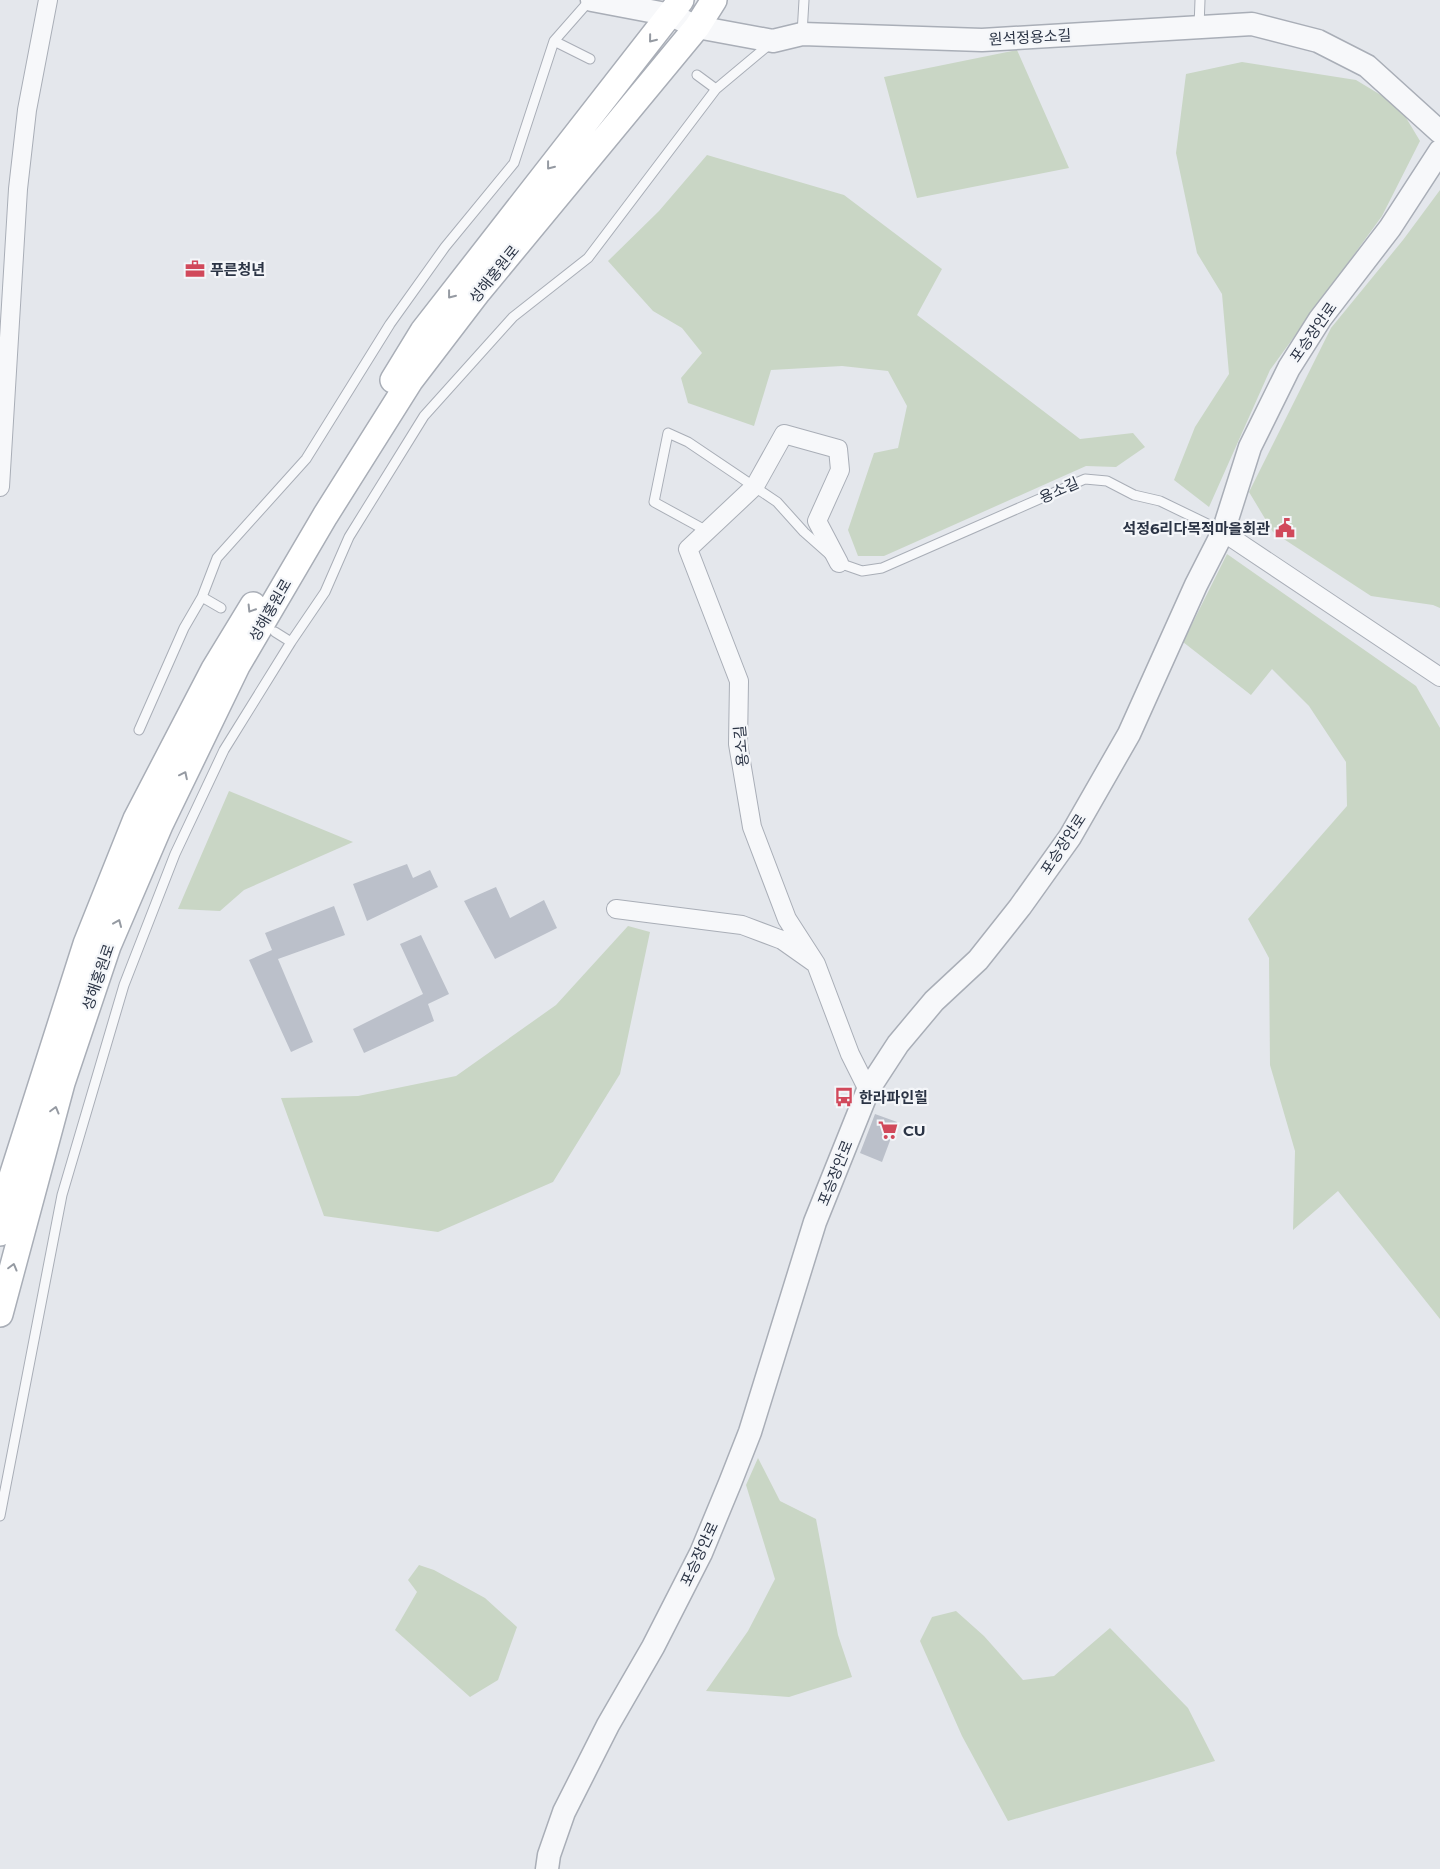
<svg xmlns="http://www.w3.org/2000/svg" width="1440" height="1869" font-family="Montserrat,'Noto Sans KR',sans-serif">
<rect width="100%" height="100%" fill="#e4e7ec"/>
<path fill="#c9d6c5" d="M 1017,50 L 1069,168 L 917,198 L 884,77 Z
M 1242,62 L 1356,80 L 1399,106 L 1420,141 L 1382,216 L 1270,370 L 1209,507 L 1174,480 L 1195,427 L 1229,374 L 1222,294 L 1197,253 L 1176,153 L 1186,74 Z
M 707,155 L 844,195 L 942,269 L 917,315 L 1080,439 L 1133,433 L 1145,447 L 1116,467 L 1086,466 L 884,556 L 858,556 L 848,530 L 874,453 L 898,448 L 907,406 L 888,371 L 842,366 L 771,370 L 754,426 L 688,403 L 681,378 L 702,353 L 682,328 L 653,311 L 608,261 L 659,211 Z
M 1440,190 L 1440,608 L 1433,605 L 1371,596 L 1273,532 L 1249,492 L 1331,328 L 1403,240 Z
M 1227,554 L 1416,686 L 1440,728 L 1440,1319 L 1338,1191 L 1293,1230 L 1295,1151 L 1270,1065 L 1269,958 L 1248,919 L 1347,806 L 1346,762 L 1309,706 L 1272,669 L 1251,695 L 1183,642 Z
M 229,791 L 353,842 L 244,890 L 220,911 L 178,909 Z
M 628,926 L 650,932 L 620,1074 L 553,1182 L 438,1232 L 324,1216 L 281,1098 L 358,1096 L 456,1076 L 556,1005 Z
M 758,1458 L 780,1501 L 816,1519 L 838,1635 L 852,1677 L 789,1697 L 706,1691 L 748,1631 L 775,1579 L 746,1485 Z
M 419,1565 L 434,1570 L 485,1598 L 517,1627 L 498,1680 L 470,1697 L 395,1630 L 417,1592 L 408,1580 Z
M 956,1611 L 984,1636 L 1023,1680 L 1054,1676 L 1110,1628 L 1188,1708 L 1215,1761 L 1008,1821 L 962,1736 L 920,1641 L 932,1617 Z"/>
<path fill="#bbc0ca" d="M 407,864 L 413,878 L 430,870 L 438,887 L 367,921 L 353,884 Z
M 496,887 L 510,918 L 544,900 L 557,928 L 495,959 L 464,901 Z
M 334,906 L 345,935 L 278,959 L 313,1042 L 291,1052 L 249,960 L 272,950 L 265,933 Z
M 421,935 L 449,994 L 428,1004 L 434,1021 L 364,1053 L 353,1029 L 423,994 L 400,944 Z
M 875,1114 L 897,1122 L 882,1162 L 860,1153 Z"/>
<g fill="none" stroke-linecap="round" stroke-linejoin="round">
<defs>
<path id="service" d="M 1199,27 L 1200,0
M 802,34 L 804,0
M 554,41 L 590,59
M 697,75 L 716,89
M 707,531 L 654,502 L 668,433 L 688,442 L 777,502 L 804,532 L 839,563 L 862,571 L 882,568 L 1085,479 L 1107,481 L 1134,495 L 1160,501 L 1222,531
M 202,597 L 221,608
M 275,632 L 291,642
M 139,730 L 184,628 L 202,597 L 217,558 L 306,459 L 390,324 L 445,247 L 514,163 L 554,41 L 590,0
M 0,1516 L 62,1195 L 124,985 L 175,854 L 224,750 L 291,642 L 325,592 L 349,537 L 424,416 L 513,317 L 588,258 L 716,89 L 771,43"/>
<path id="minor" d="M 0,487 L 18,189 L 27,110 L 48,0
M 1223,532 L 1440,677
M 616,909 L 742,925 L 782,940 L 816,964 L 850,1054 L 868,1090
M 816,964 L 787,919 L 752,827 L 738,744 L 739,681 L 688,549 L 755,486 L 784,434 L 838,449 L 840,470 L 817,521 L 839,563"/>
<path id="tertiary" d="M 592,0 L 671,15 L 697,27 L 773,41 L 802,34 L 982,40 L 1252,24 L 1318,41 L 1367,66 L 1440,132
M 547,1869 L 549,1855 L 564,1812 L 608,1725 L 653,1647 L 701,1553 L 730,1483 L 750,1432 L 815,1222 L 868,1090 L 898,1044 L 934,1001 L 978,960 L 1020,907 L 1070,837 L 1129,734 L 1196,585 L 1223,532 L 1250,447 L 1289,368 L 1320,319 L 1390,228 L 1440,151"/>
<path id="secondary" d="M 393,380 L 423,331 L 681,0
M 0,1233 L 12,1176 L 86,944 L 136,819 L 214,669 L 253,605
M 0,1314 L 62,1083 L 108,946 L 160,825 L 237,666 L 325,516 L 410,381 L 478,292 L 697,27 L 714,0"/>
</defs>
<use href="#service" stroke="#a9aeb7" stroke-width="11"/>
<use href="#minor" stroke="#a9aeb7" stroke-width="20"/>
<use href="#tertiary" stroke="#a9aeb7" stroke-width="25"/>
<use href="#secondary" stroke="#a9aeb7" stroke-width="28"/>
<use href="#service" stroke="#f7f8fa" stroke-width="9"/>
<use href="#minor" stroke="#f7f8fa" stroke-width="18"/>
<use href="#tertiary" stroke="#f7f8fa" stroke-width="22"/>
<use href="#secondary" stroke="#fff" stroke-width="25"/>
</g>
<defs><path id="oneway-chevron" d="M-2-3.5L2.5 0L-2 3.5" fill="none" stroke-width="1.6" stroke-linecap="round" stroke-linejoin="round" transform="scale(1.25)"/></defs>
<g stroke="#959aa2">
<use href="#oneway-chevron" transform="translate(652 39) rotate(129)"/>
<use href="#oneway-chevron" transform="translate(550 166) rotate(128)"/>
<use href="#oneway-chevron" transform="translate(451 295) rotate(128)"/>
<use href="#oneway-chevron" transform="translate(251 609) rotate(122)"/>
<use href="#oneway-chevron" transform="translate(184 775) rotate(-64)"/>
<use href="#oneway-chevron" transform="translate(118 923) rotate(-67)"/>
<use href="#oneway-chevron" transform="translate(55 1110) rotate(-75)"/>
<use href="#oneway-chevron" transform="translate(13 1267) rotate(-75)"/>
</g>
<defs>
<symbol id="office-bare" viewBox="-9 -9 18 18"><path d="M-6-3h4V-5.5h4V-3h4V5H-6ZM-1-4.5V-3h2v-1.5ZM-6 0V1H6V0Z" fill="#d1495b" stroke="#f4f6f9" stroke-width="2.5" paint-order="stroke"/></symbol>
<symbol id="civic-bare" viewBox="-9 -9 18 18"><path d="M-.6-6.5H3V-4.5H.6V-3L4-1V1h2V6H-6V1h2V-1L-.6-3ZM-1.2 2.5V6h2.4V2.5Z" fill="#d1495b" stroke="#f4f6f9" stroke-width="2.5" paint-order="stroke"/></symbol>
<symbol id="bus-bare" viewBox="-9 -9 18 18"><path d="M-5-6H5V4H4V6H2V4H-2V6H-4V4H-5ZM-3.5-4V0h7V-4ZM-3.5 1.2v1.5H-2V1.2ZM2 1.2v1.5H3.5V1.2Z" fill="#d1495b" stroke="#f4f6f9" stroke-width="2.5" paint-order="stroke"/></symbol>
<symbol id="supermarket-bare" viewBox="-9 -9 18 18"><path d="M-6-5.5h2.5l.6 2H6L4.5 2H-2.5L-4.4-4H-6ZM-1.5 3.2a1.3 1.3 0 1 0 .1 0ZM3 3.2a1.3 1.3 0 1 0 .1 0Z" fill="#d1495b" stroke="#f4f6f9" stroke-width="2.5" paint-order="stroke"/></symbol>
</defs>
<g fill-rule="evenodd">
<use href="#office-bare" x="181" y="255" width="28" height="28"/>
<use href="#civic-bare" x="1271" y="514" width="28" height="28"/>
<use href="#bus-bare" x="830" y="1083" width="28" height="28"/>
<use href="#supermarket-bare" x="874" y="1116" width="28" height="28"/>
</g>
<g text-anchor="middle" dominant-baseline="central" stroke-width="4.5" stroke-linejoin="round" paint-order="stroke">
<g font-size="15" fill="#2b3445" stroke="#f4f6f9">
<text transform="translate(1030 37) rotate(-3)">원석정용소길</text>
<text transform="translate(494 274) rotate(-51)">성해홍원로</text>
<text transform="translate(1313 332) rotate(-55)">포승장안로</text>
<text transform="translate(1059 490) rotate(-24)">용소길</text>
<text transform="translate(270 610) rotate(-60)">성해홍원로</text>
<text transform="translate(741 746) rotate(-95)">용소길</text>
<text transform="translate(1063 844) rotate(-57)">포승장안로</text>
<text transform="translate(98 977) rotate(-71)">성해홍원로</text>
<text transform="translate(835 1173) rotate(-68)">포승장안로</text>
<text transform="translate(699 1554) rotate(-65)">포승장안로</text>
</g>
<g font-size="15" font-weight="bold" fill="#2b3445" stroke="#f4f6f9" text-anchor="start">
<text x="210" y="269">푸른청년</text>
<text x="1270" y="528" text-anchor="end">석정6리다목적마을회관</text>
<text x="859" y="1097">한라파인힐</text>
<text x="903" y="1130">CU</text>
</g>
</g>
</svg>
